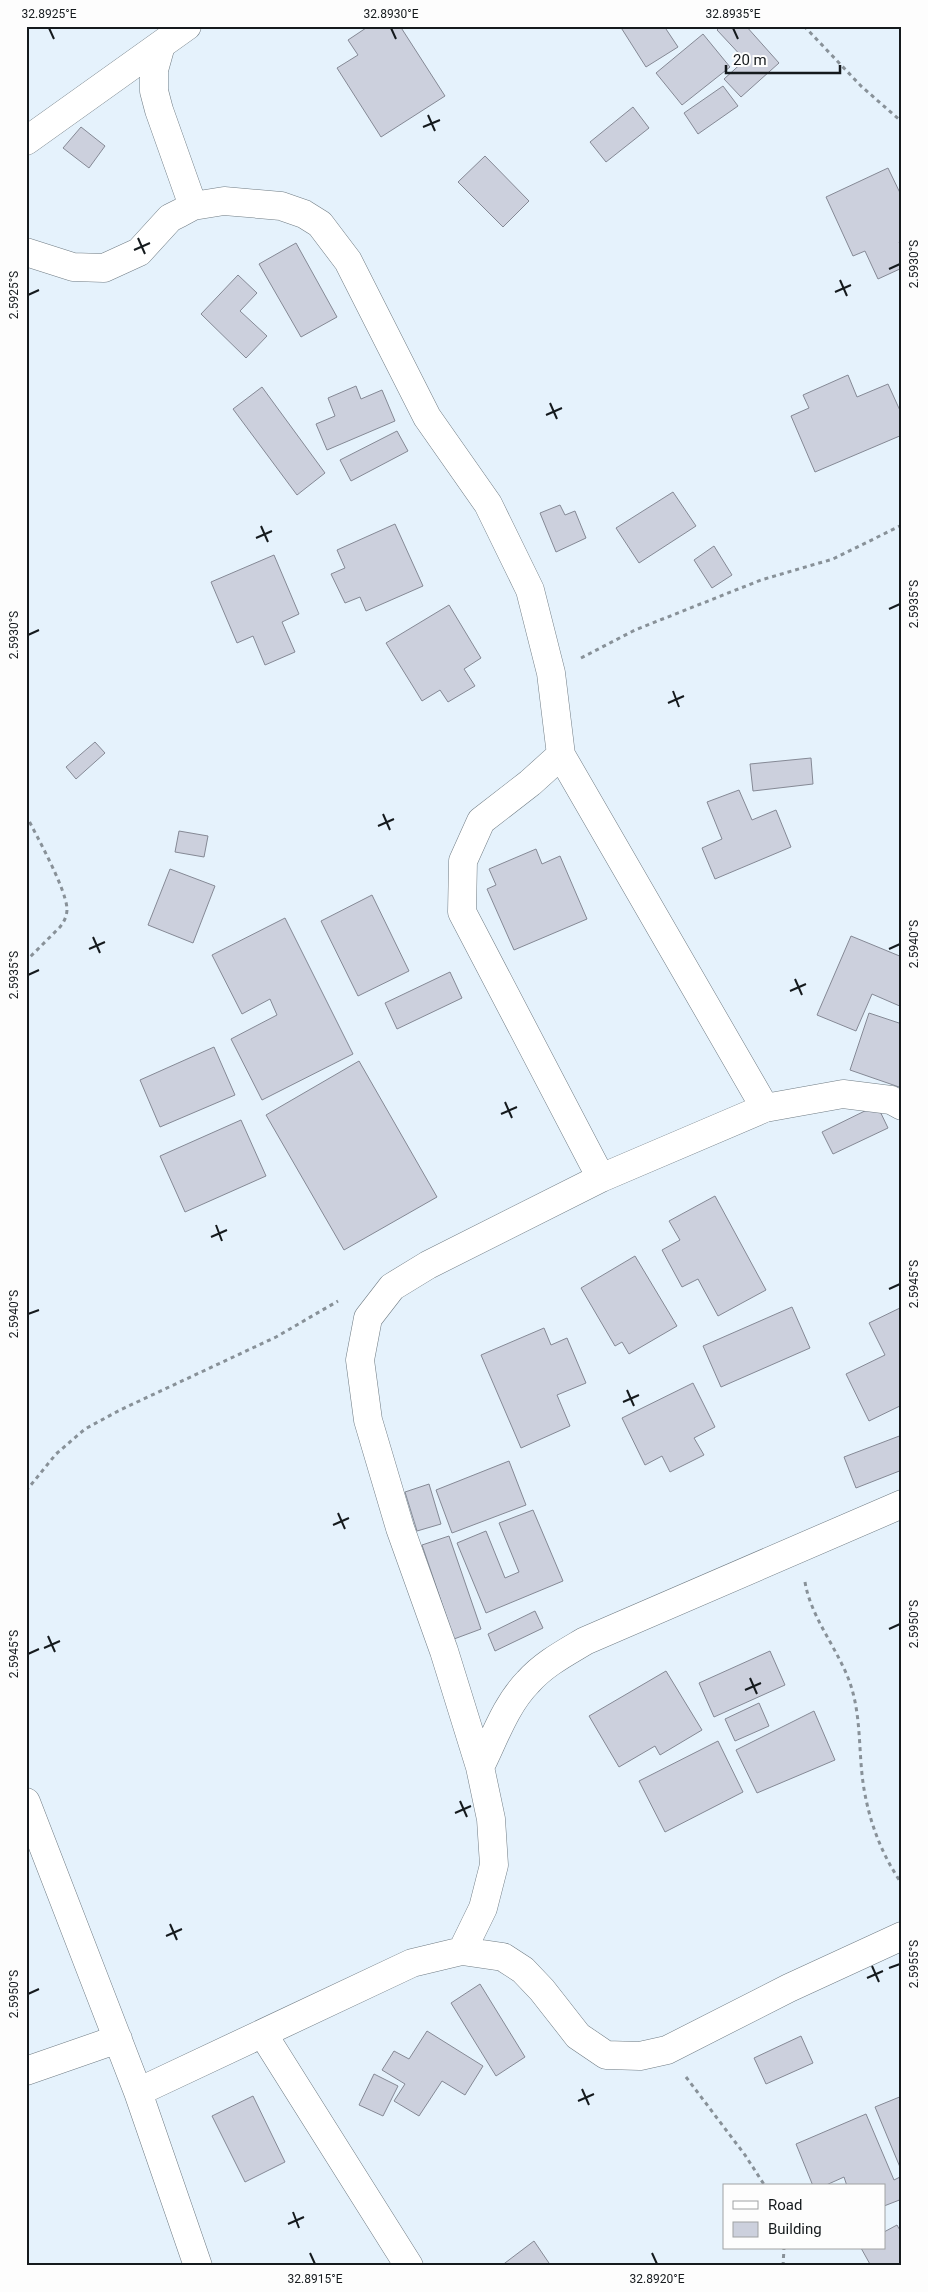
<svg xmlns="http://www.w3.org/2000/svg" width="928" height="2292" font-family="Roboto,sans-serif">
<rect width="100%" height="100%" fill="#e5f2fc"/>
<path fill="#ccd0dd" stroke="#858995" d="M 369,26 L 400,26 L 445,96 L 381,137 L 337,68 L 358,55 L 348,40 Z
M 620,26 L 664,26 L 678,47 L 646,67 Z
M 721,26 L 746,26 L 779,63 L 741,97 L 724,79 L 745,60 L 717,30 Z
M 703,34 L 730,67 L 682,105 L 656,73 Z
M 723,86 L 738,106 L 698,134 L 684,113 Z
M 633,107 L 649,128 L 606,162 L 590,142 Z
M 81,127 L 105,146 L 89,168 L 63,148 Z
M 485,156 L 529,201 L 503,227 L 458,182 Z
M 888,168 L 902,197 L 902,240 L 899,242 L 902,248 L 902,268 L 878,279 L 865,251 L 853,256 L 826,197 Z
M 296,243 L 337,317 L 301,337 L 259,264 Z
M 238,275 L 257,293 L 240,311 L 267,336 L 246,358 L 201,314 Z
M 848,375 L 857,397 L 888,384 L 902,415 L 902,435 L 815,472 L 791,416 L 809,408 L 803,395 Z
M 356,386 L 361,399 L 382,390 L 395,421 L 327,450 L 316,424 L 335,416 L 328,398 Z
M 262,387 L 325,473 L 297,495 L 233,409 Z
M 397,431 L 408,451 L 351,481 L 340,460 Z
M 673,492 L 696,526 L 639,563 L 616,528 Z
M 560,505 L 565,515 L 575,511 L 586,538 L 556,552 L 540,513 Z
M 395,524 L 423,586 L 366,611 L 360,597 L 345,603 L 331,574 L 345,568 L 337,550 Z
M 714,546 L 732,575 L 712,588 L 694,560 Z
M 274,555 L 299,614 L 282,622 L 295,652 L 265,665 L 253,636 L 237,643 L 211,582 Z
M 449,605 L 481,658 L 464,669 L 475,686 L 448,702 L 440,690 L 422,701 L 386,643 Z
M 95,742 L 105,753 L 76,779 L 66,767 Z
M 811,758 L 813,784 L 753,791 L 750,764 Z
M 739,790 L 752,820 L 776,810 L 791,847 L 715,879 L 702,848 L 722,839 L 707,802 Z
M 179,831 L 208,836 L 204,857 L 175,852 Z
M 536,849 L 542,864 L 560,856 L 587,919 L 514,950 L 487,889 L 496,885 L 489,869 Z
M 170,869 L 215,886 L 193,943 L 148,925 Z
M 372,895 L 409,971 L 358,996 L 321,921 Z
M 285,918 L 353,1054 L 262,1100 L 231,1039 L 277,1015 L 270,999 L 242,1014 L 212,955 Z
M 851,936 L 902,957 L 902,1007 L 872,994 L 856,1031 L 817,1015 Z
M 450,972 L 462,998 L 397,1029 L 385,1003 Z
M 869,1013 L 902,1024 L 902,1088 L 850,1070 Z
M 214,1047 L 235,1095 L 160,1127 L 140,1080 Z
M 359,1061 L 437,1197 L 344,1250 L 266,1115 Z
M 877,1105 L 888,1128 L 833,1154 L 822,1132 Z
M 241,1120 L 266,1176 L 185,1212 L 160,1156 Z
M 715,1196 L 766,1290 L 718,1316 L 698,1279 L 682,1287 L 662,1250 L 680,1240 L 669,1221 Z
M 635,1256 L 677,1326 L 629,1354 L 622,1342 L 615,1346 L 581,1288 Z
M 792,1307 L 810,1348 L 721,1387 L 703,1346 Z
M 902,1307 L 902,1405 L 869,1421 L 846,1374 L 885,1355 L 869,1323 Z
M 544,1328 L 551,1345 L 567,1338 L 586,1383 L 557,1395 L 570,1426 L 521,1448 L 481,1355 Z
M 693,1383 L 715,1427 L 694,1438 L 704,1455 L 670,1472 L 662,1456 L 645,1465 L 622,1418 Z
M 902,1435 L 902,1470 L 856,1488 L 844,1457 Z
M 509,1461 L 526,1505 L 452,1533 L 436,1490 Z
M 429,1484 L 441,1524 L 417,1531 L 405,1492 Z
M 533,1510 L 563,1581 L 486,1613 L 457,1543 L 486,1531 L 505,1578 L 519,1572 L 499,1523 Z
M 449,1536 L 481,1629 L 454,1639 L 422,1545 Z
M 535,1611 L 543,1628 L 495,1651 L 488,1634 Z
M 770,1651 L 785,1685 L 714,1717 L 699,1683 Z
M 666,1671 L 702,1730 L 660,1755 L 655,1746 L 619,1767 L 589,1716 Z
M 759,1703 L 769,1726 L 735,1741 L 725,1719 Z
M 814,1711 L 835,1760 L 757,1793 L 736,1750 Z
M 718,1741 L 743,1792 L 665,1832 L 639,1781 Z
M 480,1984 L 525,2057 L 496,2076 L 451,2003 Z
M 427,2031 L 483,2066 L 465,2095 L 442,2081 L 419,2116 L 394,2101 L 405,2084 L 382,2070 L 394,2051 L 409,2059 Z
M 801,2036 L 813,2063 L 766,2084 L 754,2058 Z
M 374,2074 L 398,2086 L 383,2116 L 359,2105 Z
M 253,2096 L 285,2162 L 245,2182 L 212,2116 Z
M 902,2096 L 902,2172 L 875,2107 Z
M 866,2114 L 894,2180 L 902,2176 L 902,2199 L 884,2206 L 884,2186 L 847,2186 L 844,2177 L 824,2186 L 813,2186 L 796,2144 Z
M 897,2225 L 902,2234 L 902,2266 L 871,2266 L 861,2248 L 884,2248 L 884,2232 Z
M 534,2241 L 551,2266 L 501,2266 Z"/>
<g fill="none" stroke-linecap="round" stroke-linejoin="round">
<defs>
<path id="minor" d="M 161,45 L 154,70 L 154,91 L 159,110 L 193,206
M 26,141 L 187,26
M 26,252 L 73,267 L 104,268 L 139,252 L 170,218 L 180,213 L 193,206 L 224,201 L 281,206 L 304,214 L 320,224 L 348,261 L 427,417 L 488,504 L 530,590 L 551,673 L 561,755 L 530,783 L 481,821 L 463,861 L 462,912 L 601,1178
M 561,755 L 765,1108
M 480,1767 C 494,1739 506,1704 528,1682 C 544,1664 565,1653 585,1641 L 902,1504
M 26,1802 L 138,2092 L 198,2266
M 462,1951 L 483,1908 L 494,1865 L 491,1819 L 480,1767 L 444,1651 L 400,1528 L 368,1420 L 360,1360 L 368,1318 L 392,1287 L 428,1265 L 601,1178 L 765,1108 L 843,1094 L 891,1100 L 902,1106
M 263,2034 L 409,2266
M 26,2071 L 118,2039
M 138,2092 L 412,1963 L 462,1951 L 503,1957 L 523,1970 L 542,1990 L 578,2036 L 606,2055 L 640,2056 L 667,2050 L 789,1988 L 902,1936"/>
</defs>
<use href="#minor" stroke="#707c84" stroke-width="29"/>
<path stroke="#889198" stroke-width="3" stroke-dasharray="4 4" stroke-linecap="butt" d="M 804,26 L 861,86 L 902,122
M 581,658 L 635,630 L 761,580 L 833,559 L 902,525
M 26,815 C 36,835 66,888 67,909 C 67,916 64,922 60,927 L 26,961
M 26,1491 L 56,1454 L 85,1429 L 120,1410 L 276,1337 L 338,1301
M 805,1582 C 811,1618 838,1649 850,1683 C 862,1718 858,1754 864,1789 C 870,1824 882,1855 902,1884
M 686,2077 L 745,2155 L 765,2186
M 783,2266 L 784,2248"/>
<use href="#minor" stroke="#fff" stroke-width="28"/>
</g>
<path fill="none" stroke="#151a1d" stroke-width="2" d="M 49,28 L 54,39M 391,28 L 396,39M 733,28 L 738,39M 428,115 L 435,131M 423,127 L 440,120M 138,238 L 145,254M 134,250 L 150,243M 889,269 L 900,264M 840,280 L 847,296M 835,292 L 851,285M 28,295 L 39,290M 550,403 L 557,419M 546,415 L 562,408M 261,526 L 268,542M 256,538 L 272,531M 889,609 L 900,604M 28,635 L 39,630M 673,691 L 679,707M 668,703 L 684,696M 383,814 L 390,830M 378,826 L 394,819M 93,937 L 100,953M 89,949 L 105,942M 889,949 L 900,944M 28,975 L 39,970M 795,979 L 802,995M 790,991 L 806,984M 505,1102 L 512,1118M 501,1114 L 517,1107M 216,1225 L 222,1241M 211,1237 L 227,1230M 889,1289 L 900,1284M 28,1314 L 39,1310M 627,1390 L 634,1406M 623,1402 L 639,1395M 338,1513 L 345,1529M 333,1525 L 349,1518M 889,1629 L 900,1624M 48,1636 L 55,1652M 44,1648 L 60,1641M 28,1654 L 39,1649M 750,1678 L 757,1694M 745,1690 L 761,1683M 460,1801 L 467,1817M 455,1813 L 471,1806M 170,1924 L 177,1940M 166,1936 L 182,1929M 872,1966 L 879,1982M 889,1968 L 900,1964M 867,1978 L 883,1971M 28,1994 L 39,1989M 582,2089 L 589,2105M 578,2101 L 594,2094M 293,2212 L 299,2228M 288,2224 L 304,2217M 310,2253 L 315,2264M 652,2253 L 657,2264"/>
<rect width="928" height="2292" fill="none" stroke="#fdfdfd" stroke-width="55"/>
<rect x="723" y="2184" width="162" height="65" fill="#fdfdfd" stroke="#a0a2a3"/>
<rect x="733" y="2201" width="25" height="8" fill="#ffffff" stroke="#a0a2a3"/>
<text x="768" y="2210" font-size="15" fill="#151a1d">Road</text>
<rect x="733" y="2222" width="25" height="15" fill="#ccd0dd" stroke="#a0a2a3"/>
<text x="768" y="2234" font-size="15" fill="#151a1d">Building</text>
<path d="M726 65v8h114v-8" fill="none" stroke="#151a1d" stroke-width="2.5"/>
<text x="733" y="65" font-size="15" fill="#151a1d" stroke="#fdfdfd" stroke-width="4" paint-order="stroke">20 m</text>
<rect x="28" y="28" width="872" height="2236" fill="none" stroke="#151a1d" stroke-width="2"/>
<g font-size="12" text-anchor="middle" fill="#151a1d">
<text x="49" y="18">32.8925°E</text>
<text x="391" y="18">32.8930°E</text>
<text x="733" y="18">32.8935°E</text>
<text transform="translate(914 264) rotate(-90)" y="4">2.5930°S</text>
<text transform="translate(14 295) rotate(-90)" y="4">2.5925°S</text>
<text transform="translate(914 604) rotate(-90)" y="4">2.5935°S</text>
<text transform="translate(14 635) rotate(-90)" y="4">2.5930°S</text>
<text transform="translate(914 944) rotate(-90)" y="4">2.5940°S</text>
<text transform="translate(14 975) rotate(-90)" y="4">2.5935°S</text>
<text transform="translate(914 1284) rotate(-90)" y="4">2.5945°S</text>
<text transform="translate(14 1314) rotate(-90)" y="4">2.5940°S</text>
<text transform="translate(914 1624) rotate(-90)" y="4">2.5950°S</text>
<text transform="translate(14 1654) rotate(-90)" y="4">2.5945°S</text>
<text transform="translate(914 1964) rotate(-90)" y="4">2.5955°S</text>
<text transform="translate(14 1994) rotate(-90)" y="4">2.5950°S</text>
<text x="315" y="2283">32.8915°E</text>
<text x="657" y="2283">32.8920°E</text>
</g>
</svg>
